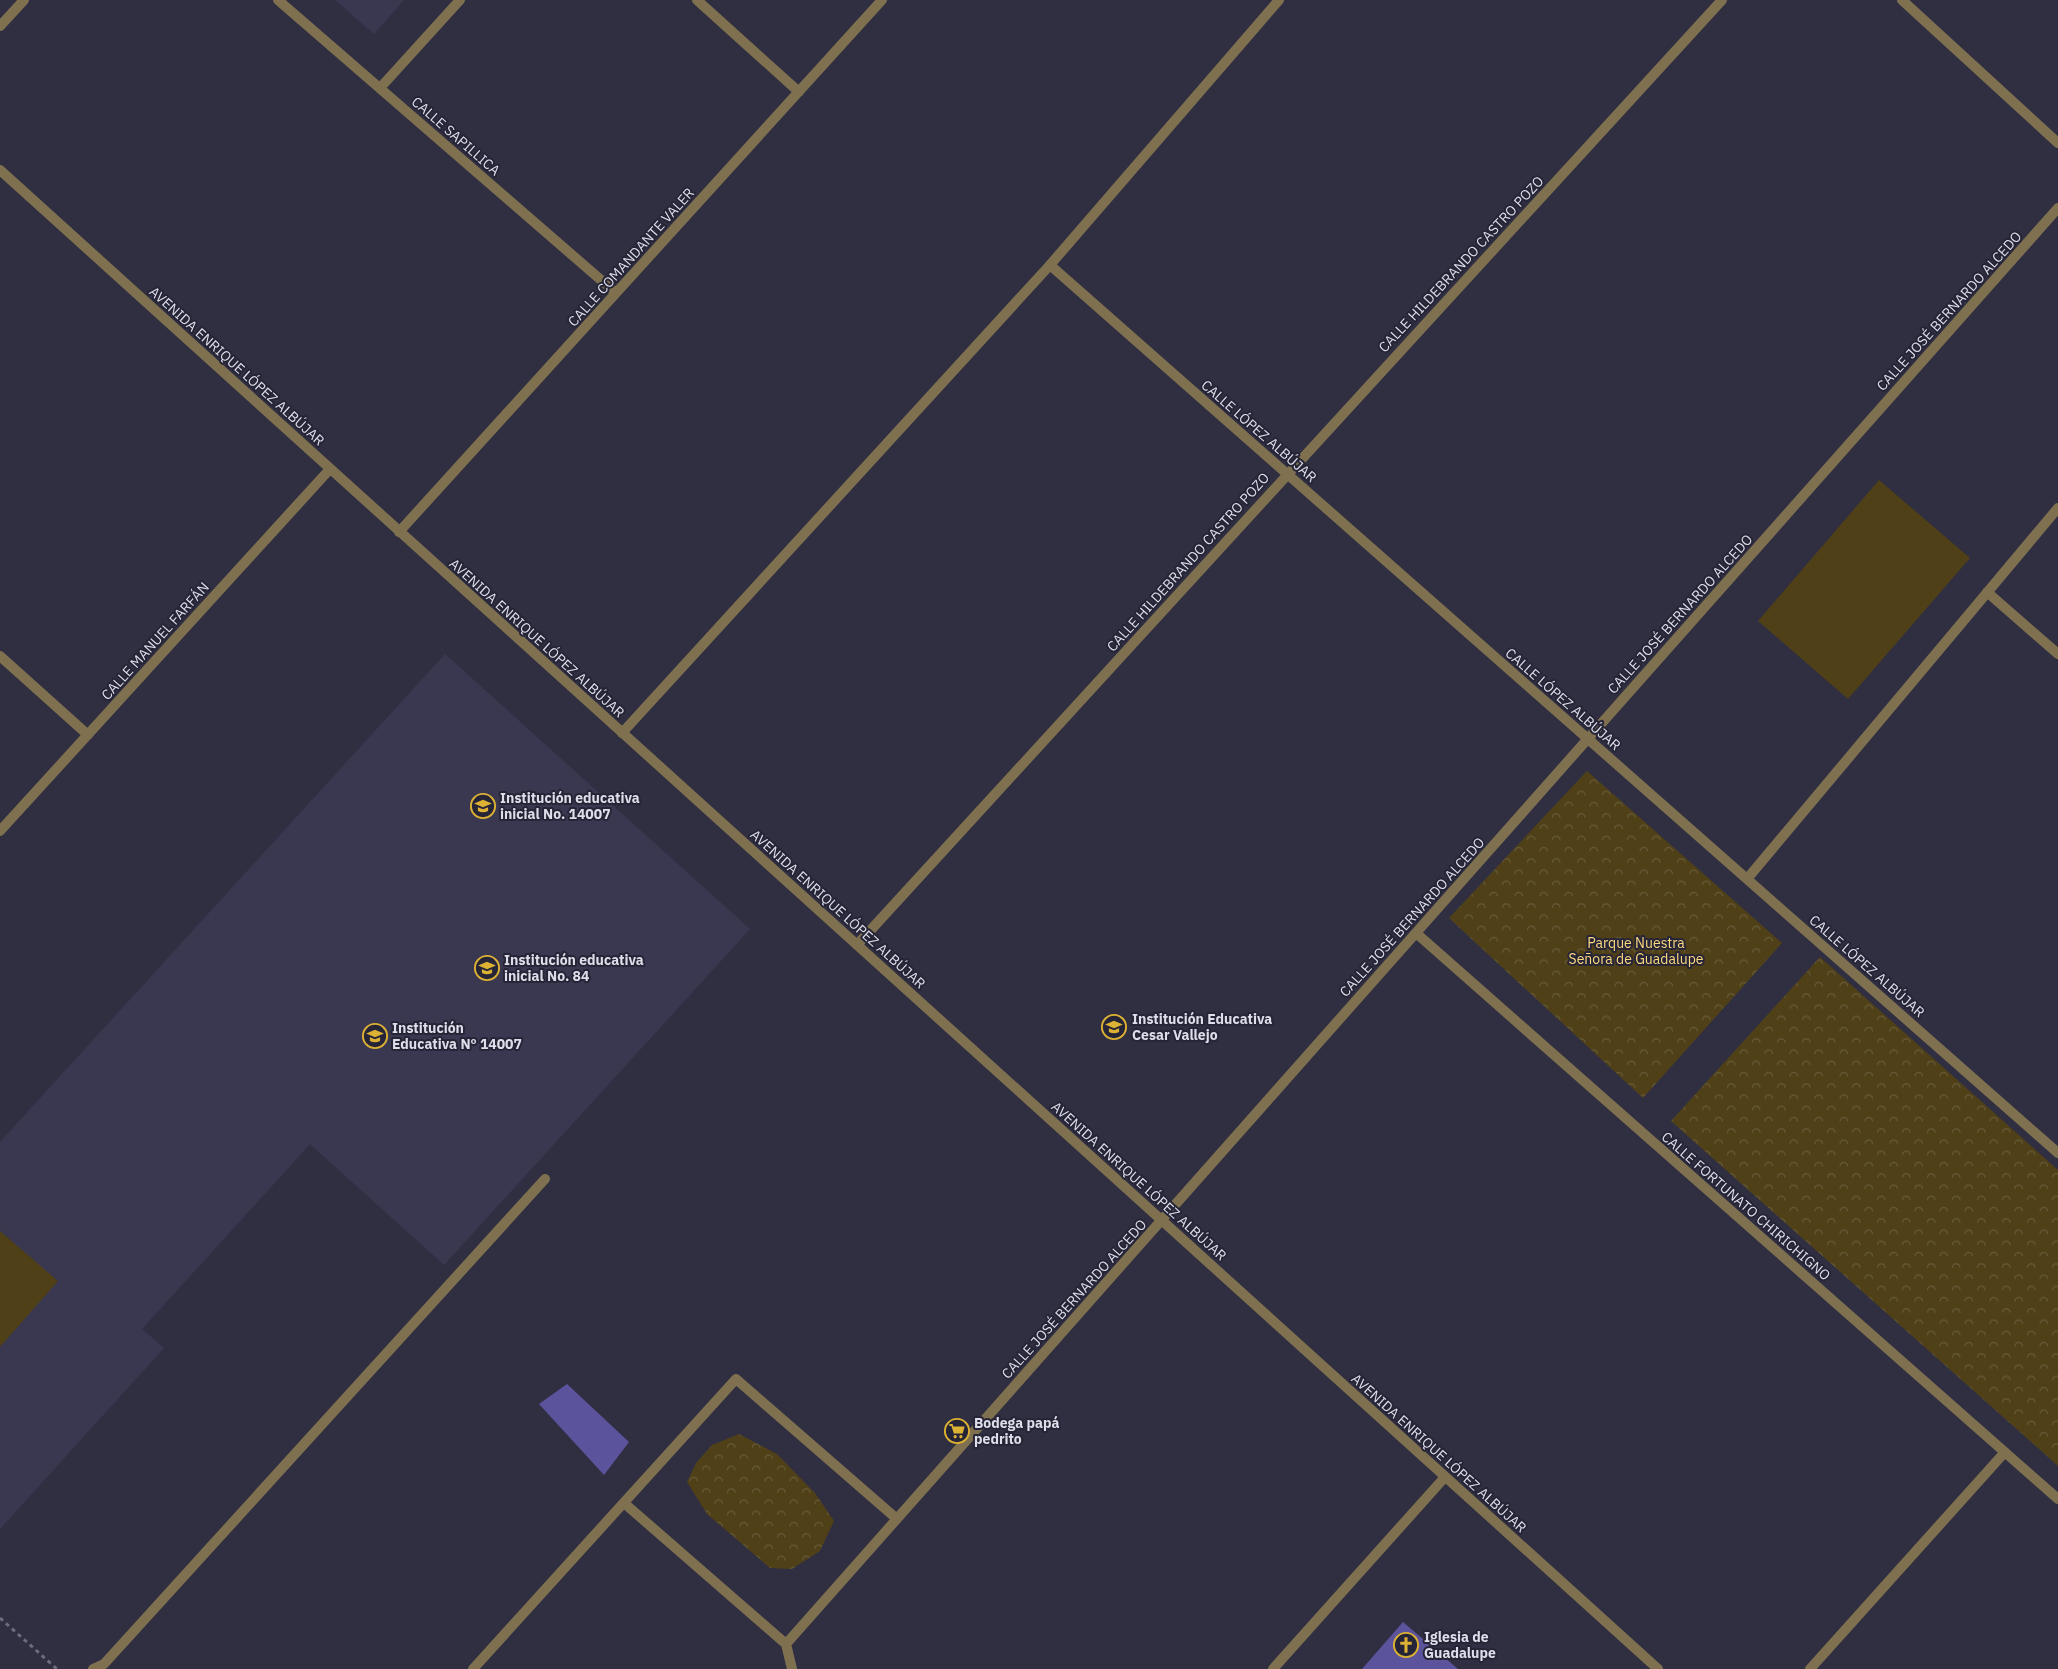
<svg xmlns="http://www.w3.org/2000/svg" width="2058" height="1669" font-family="'IBM Plex Sans',sans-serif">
<defs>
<pattern id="park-crowns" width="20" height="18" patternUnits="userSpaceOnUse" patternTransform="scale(1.25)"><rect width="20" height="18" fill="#4f4017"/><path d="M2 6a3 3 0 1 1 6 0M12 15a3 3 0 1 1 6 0" fill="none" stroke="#685b39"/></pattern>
</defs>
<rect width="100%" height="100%" fill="#302f42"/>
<path fill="#3a3851" d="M 335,0 L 404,0 L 374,34 Z
M 445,654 L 750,929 L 444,1265 L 310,1144 L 142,1329 L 164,1348 L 0,1529 L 0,1142 Z"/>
<path fill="#4f4017" d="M 1879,480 L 1970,558 L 1848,699 L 1758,621 Z
M 0,1231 L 58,1281 L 0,1347 Z"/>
<path fill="url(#park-crowns)" d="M 1587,771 L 1782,943 L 1643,1098 L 1449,918 Z
M 1820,957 L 2058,1170 L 2058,1466 L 1671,1121 Z
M 739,1434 L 777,1454 L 815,1493 L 834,1521 L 820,1551 L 792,1569 L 770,1568 L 707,1514 L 687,1482 L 696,1463 L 712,1445 Z"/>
<path fill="#5b539c" d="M 567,1384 L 629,1442 L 604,1475 L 539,1404 Z
M 1403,1622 L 1458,1669 L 1362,1669 Z"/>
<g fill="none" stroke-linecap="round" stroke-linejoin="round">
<path stroke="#6d6c7d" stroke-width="3" stroke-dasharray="4 4" stroke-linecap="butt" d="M 0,1618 L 57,1669"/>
<path stroke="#7f714f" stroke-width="10" d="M 622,733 L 1050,265 L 1279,0"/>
<path stroke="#7f714f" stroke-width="10" d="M 0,26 L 24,0
M 93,1669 L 104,1664 L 545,1179"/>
<path stroke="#7f714f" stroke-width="10" d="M 278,0 L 616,293
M 697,0 L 799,92
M 1902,0 L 2058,143
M 380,88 L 460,0
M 0,170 L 1658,1669
M 1050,265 L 2058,1153
M 399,532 L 882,0
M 1987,592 L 2058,654
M 0,656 L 88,735
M 0,831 L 330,469
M 1747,879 L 2058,508
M 1416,933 L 2058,1499
M 857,945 L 1722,0
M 624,1503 L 786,1644 L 792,1669
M 786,1644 L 2058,208
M 473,1669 L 736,1379 L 897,1519
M 1273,1669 L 1445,1477
M 1810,1669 L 2005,1452"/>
</g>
<defs>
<symbol id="school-ring" viewBox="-11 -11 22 22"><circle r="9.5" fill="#262537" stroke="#ddb133" stroke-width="1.5"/><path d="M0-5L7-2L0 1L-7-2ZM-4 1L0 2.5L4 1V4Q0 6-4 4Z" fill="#ddb133"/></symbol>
<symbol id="supermarket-ring" viewBox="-11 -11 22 22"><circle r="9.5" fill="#262537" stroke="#ddb133" stroke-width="1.5"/><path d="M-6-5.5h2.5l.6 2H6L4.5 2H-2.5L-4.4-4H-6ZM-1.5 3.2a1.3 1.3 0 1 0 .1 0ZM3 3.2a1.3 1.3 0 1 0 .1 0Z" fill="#ddb133"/></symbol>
<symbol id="church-ring" viewBox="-11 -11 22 22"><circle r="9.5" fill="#262537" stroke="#ddb133" stroke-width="1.5"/><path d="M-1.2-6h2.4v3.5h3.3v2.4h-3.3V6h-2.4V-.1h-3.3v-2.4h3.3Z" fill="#ddb133"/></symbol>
</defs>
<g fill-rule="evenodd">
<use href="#school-ring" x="469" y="792" width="28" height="28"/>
<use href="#school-ring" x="473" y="954" width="28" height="28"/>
<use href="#school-ring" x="1100" y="1013" width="28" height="28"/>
<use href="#school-ring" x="361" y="1022" width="28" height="28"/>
<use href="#supermarket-ring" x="943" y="1417" width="28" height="28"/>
<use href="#church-ring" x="1392" y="1631" width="28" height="28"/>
</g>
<g text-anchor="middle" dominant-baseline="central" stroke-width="4" stroke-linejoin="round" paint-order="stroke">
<g font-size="14" fill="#dedeea" stroke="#262537">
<text transform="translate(456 136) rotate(41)">CALLE SAPILLICA</text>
<text transform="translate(631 257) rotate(-48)">CALLE COMANDANTE VALER</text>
<text transform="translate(1461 264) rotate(-47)">CALLE HILDEBRANDO CASTRO POZO</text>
<text transform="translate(1949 311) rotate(-48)">CALLE JOSÉ BERNARDO ALCEDO</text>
<text transform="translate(237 366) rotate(42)">AVENIDA ENRIQUE LÓPEZ ALBÚJAR</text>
<text transform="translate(1259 431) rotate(41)">CALLE LÓPEZ ALBÚJAR</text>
<text transform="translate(1188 562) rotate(-48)">CALLE HILDEBRANDO CASTRO POZO</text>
<text transform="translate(1680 614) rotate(-48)">CALLE JOSÉ BERNARDO ALCEDO</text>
<text transform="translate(537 638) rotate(42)">AVENIDA ENRIQUE LÓPEZ ALBÚJAR</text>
<text transform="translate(155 641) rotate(-48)">CALLE MANUEL FARFÁN</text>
<text transform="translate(1563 699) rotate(41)">CALLE LÓPEZ ALBÚJAR</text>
<text transform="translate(838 909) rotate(42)">AVENIDA ENRIQUE LÓPEZ ALBÚJAR</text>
<text transform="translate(1412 917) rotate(-48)">CALLE JOSÉ BERNARDO ALCEDO</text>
<text transform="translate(1867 966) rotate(41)">CALLE LÓPEZ ALBÚJAR</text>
<text transform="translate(1139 1181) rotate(42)">AVENIDA ENRIQUE LÓPEZ ALBÚJAR</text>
<text transform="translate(1746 1206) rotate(41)">CALLE FORTUNATO CHIRICHIGNO</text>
<text transform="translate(1074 1299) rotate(-48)">CALLE JOSÉ BERNARDO ALCEDO</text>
<text transform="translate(1439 1453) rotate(42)">AVENIDA ENRIQUE LÓPEZ ALBÚJAR</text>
</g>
<g font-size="14" font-weight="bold" fill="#dedeea" stroke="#262537" text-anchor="start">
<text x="500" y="798">Institución educativa<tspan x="500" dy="16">inicial No. 14007</tspan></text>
<text x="504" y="960">Institución educativa<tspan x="504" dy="16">inicial No. 84</tspan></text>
<text x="1132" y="1019">Institución Educativa<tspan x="1132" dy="16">Cesar Vallejo</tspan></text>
<text x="392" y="1028">Institución<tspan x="392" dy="16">Educativa Nº 14007</tspan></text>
<text x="974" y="1423">Bodega papá<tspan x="974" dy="16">pedrito</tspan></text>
<text x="1424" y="1637">Iglesia de<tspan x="1424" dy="16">Guadalupe</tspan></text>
</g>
<g font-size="14" fill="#fcd87e" stroke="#262537">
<text x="1636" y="943">Parque Nuestra<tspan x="1636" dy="16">Señora de Guadalupe</tspan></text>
</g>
</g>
</svg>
